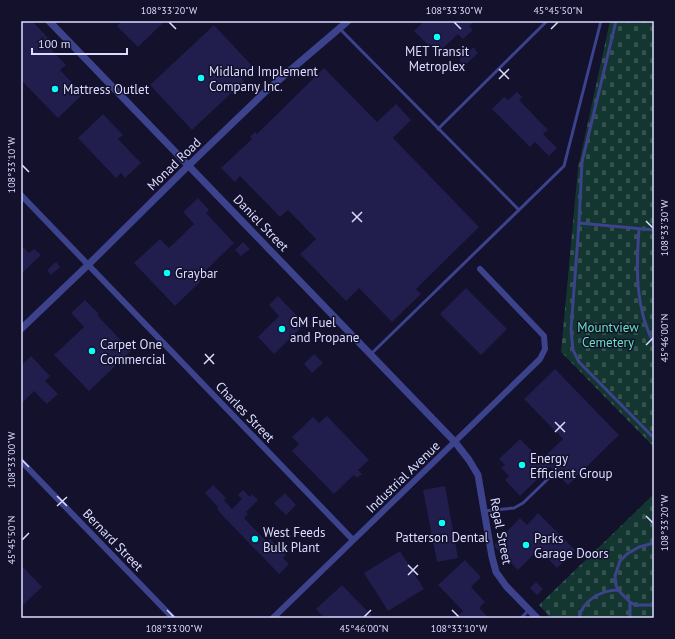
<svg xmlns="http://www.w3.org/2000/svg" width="675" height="639" font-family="'PT Sans',sans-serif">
<defs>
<pattern id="cemetery-stones" width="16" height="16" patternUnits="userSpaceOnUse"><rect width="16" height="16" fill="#143631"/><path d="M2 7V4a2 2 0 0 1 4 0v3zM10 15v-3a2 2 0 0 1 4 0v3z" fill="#365250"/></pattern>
</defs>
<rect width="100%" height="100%" fill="#13112c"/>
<path fill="url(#cemetery-stones)" d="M 610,21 L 654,21 L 654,447 L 561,352 L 578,168 Z
M 654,494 L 654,618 L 551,618 L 539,605 Z"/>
<path fill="#211d4d" d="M 23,21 L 32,21 L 52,42 L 48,46 L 66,65 L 60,70 L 83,94 L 58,118 L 21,80 L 21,23 Z
M 122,21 L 165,21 L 138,47 L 117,26 Z
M 424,21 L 475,21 L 469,26 L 473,30 L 463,39 L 458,34 L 437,54 L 414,31 Z
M 214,25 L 254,68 L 242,79 L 244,81 L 192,130 L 150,85 Z
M 473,47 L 478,53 L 464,66 L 459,60 Z
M 324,68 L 377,122 L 396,104 L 411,120 L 393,138 L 479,227 L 416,289 L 421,294 L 392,322 L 359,288 L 346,301 L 300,254 L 316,239 L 288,210 L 280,217 L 240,176 L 235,182 L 221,168 L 252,139 L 250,137 L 255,132 L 257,134 Z
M 517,92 L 522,97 L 519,100 L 548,130 L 543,134 L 557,148 L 549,156 L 535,142 L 530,147 L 492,109 L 504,97 L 508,100 Z
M 103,114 L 123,135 L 118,139 L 141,163 L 125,178 L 121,173 L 116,178 L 78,138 Z
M 198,198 L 209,210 L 206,213 L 234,243 L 198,278 L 201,281 L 175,306 L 134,263 L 160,239 L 169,248 L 194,224 L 183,212 Z
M 243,242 L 250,249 L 241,256 L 235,250 Z
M 21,245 L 29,253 L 34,249 L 41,255 L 21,274 Z
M 56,262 L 60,267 L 51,275 L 47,270 Z
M 466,288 L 507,329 L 481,355 L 440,314 Z
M 278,296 L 305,324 L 274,354 L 258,337 L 279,316 L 269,305 Z
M 85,300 L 99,314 L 97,315 L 131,351 L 89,391 L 54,355 L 84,327 L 71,313 Z
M 314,354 L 323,363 L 312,373 L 304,364 Z
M 31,356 L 50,376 L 45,381 L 58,394 L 47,404 L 34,391 L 21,404 L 21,366 Z
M 555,369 L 619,435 L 568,485 L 550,467 L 520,496 L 505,480 L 509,476 L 501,468 L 505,465 L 499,459 L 520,439 L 541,460 L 563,439 L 524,399 Z
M 327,416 L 369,460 L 358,470 L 362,474 L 357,478 L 354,475 L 334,494 L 292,451 L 299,444 L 292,437 L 313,417 L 319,423 Z
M 213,485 L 226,498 L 224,500 L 232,509 L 242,499 L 238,495 L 243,490 L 250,497 L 252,494 L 258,500 L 246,512 L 248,514 L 244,518 L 267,542 L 270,539 L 286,555 L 283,558 L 289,564 L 279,574 L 223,516 L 217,509 L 218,507 L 205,493 Z
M 445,486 L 458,558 L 437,562 L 423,490 Z
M 285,493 L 296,505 L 286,515 L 274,503 Z
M 538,513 L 575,550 L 557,568 L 539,549 L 518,570 L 495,547 L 495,544 L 520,518 L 527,525 Z
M 400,551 L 424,589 L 388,611 L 364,573 Z
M 465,560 L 481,577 L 471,587 L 485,602 L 479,608 L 489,618 L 456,618 L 463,611 L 438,585 Z
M 21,565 L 42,587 L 21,607 Z
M 536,582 L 543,589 L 537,595 L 530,588 Z
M 342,585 L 374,618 L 325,618 L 316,609 Z"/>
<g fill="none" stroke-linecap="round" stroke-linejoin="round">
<path stroke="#3c428b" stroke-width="3" d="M 339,28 L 519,210
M 438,129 L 547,21
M 579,223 L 582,162 L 616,21
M 639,229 C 636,268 635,308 654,344
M 654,230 L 579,223 L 571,330 L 573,350 L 579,362 L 654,438
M 371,354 L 564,166 L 601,21
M 484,511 L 514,508 L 523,503 L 552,475
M 654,543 L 639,547 L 627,554 L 620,561 L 615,576 L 616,585 L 618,590 L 630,602 L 635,605 L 654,605
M 521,618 L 529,610
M 579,618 C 582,601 601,590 618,590
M 630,618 L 630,602"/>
<path stroke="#3c428b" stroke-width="6" d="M 21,195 L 353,540
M 21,461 L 173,618
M 273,618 L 540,359 L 545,349 L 544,336 L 480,269"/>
<path stroke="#3c428b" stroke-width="7" d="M 49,21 L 455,442 L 469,460 L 478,475 L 492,557 L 496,572 L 506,586 L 537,618
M 21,329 L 88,265 L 189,165 L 266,91 L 348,21"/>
</g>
<path fill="none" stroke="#dcdcff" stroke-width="1.5" d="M 169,22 L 176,29M 454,22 L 461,29M 551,29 L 558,22M 499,69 L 509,79M 499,79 L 509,69M 22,165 L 29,172M 352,212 L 362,222M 646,221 L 653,228M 352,222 L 362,212M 646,345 L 653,338M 205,354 L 214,364M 204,364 L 214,354M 555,422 L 565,432M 555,432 L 565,422M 22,460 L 29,467M 57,496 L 67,506M 57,506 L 67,497M 646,516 L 653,523M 22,540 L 29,533M 408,565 L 418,575M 408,575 L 418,565M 167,610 L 174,617M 452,610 L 459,617M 364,617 L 371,610"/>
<g fill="#08fffc" stroke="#13112c" stroke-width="1.5">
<circle cx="437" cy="37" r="4"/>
<circle cx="201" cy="78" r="4"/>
<circle cx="55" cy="89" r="4"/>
<circle cx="167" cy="273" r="4"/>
<circle cx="282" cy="329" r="4"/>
<circle cx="92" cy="351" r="4"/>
<circle cx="522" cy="465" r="4"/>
<circle cx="442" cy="523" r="4"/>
<circle cx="255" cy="539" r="4"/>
<circle cx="526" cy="545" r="4"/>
</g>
<g text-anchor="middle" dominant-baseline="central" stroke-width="3" stroke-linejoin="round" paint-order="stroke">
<g font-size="13" fill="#dcdcff" stroke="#13112c" text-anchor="start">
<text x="437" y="51" text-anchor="middle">MET Transit<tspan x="437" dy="15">Metroplex</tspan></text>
<text x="209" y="71">Midland Implement<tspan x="209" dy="15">Company Inc.</tspan></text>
<text x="63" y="89">Mattress Outlet</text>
<text x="175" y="273">Graybar</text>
<text x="290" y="322">GM Fuel<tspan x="290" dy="15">and Propane</tspan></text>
<text x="100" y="344">Carpet One<tspan x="100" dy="15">Commercial</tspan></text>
<text x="530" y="458">Energy<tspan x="530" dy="15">Efficient Group</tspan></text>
<text x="263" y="532">West Feeds<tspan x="263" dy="15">Bulk Plant</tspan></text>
<text x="442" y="537" text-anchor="middle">Patterson Dental</text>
<text x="534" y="538">Parks<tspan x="534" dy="15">Garage Doors</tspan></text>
</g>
<g font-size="13" fill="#dcdcff" stroke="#13112c">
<text transform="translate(174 164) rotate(-44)">Monad Road</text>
<text transform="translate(261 223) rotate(46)">Daniel Street</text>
<text transform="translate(245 412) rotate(46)">Charles Street</text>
<text transform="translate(403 477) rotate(-44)">Industrial Avenue</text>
<text transform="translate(501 531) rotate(79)">Regal Street</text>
<text transform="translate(113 540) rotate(46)">Bernard Street</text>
</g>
<g font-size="13" fill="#65e2b5" stroke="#13112c">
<text x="608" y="327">Mountview<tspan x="608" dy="15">Cemetery</tspan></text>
</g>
</g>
<rect width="675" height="639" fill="none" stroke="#13112c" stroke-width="44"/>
<path d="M32 48v6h95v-6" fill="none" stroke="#dcdcff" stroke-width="2"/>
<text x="38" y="48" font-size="12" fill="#dcdcff" stroke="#13112c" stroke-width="3" paint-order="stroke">100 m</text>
<rect x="22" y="22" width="631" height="595" fill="none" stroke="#dcdcff" stroke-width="1.5"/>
<g font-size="10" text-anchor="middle" fill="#dcdcff">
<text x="169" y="14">108°33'20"W</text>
<text x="454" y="14">108°33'30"W</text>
<text x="558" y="14">45°45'50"N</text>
<text transform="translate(11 165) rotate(-90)" y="4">108°33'10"W</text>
<text transform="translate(664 228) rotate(-90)" y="4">108°33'30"W</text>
<text transform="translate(664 338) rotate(-90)" y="4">45°46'00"N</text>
<text transform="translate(11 460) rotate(-90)" y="4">108°33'00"W</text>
<text transform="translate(664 523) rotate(-90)" y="4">108°33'20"W</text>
<text transform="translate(11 540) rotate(-90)" y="4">45°45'50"N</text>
<text x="174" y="632">108°33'00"W</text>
<text x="364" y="632">45°46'00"N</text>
<text x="459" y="632">108°33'10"W</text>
</g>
</svg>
